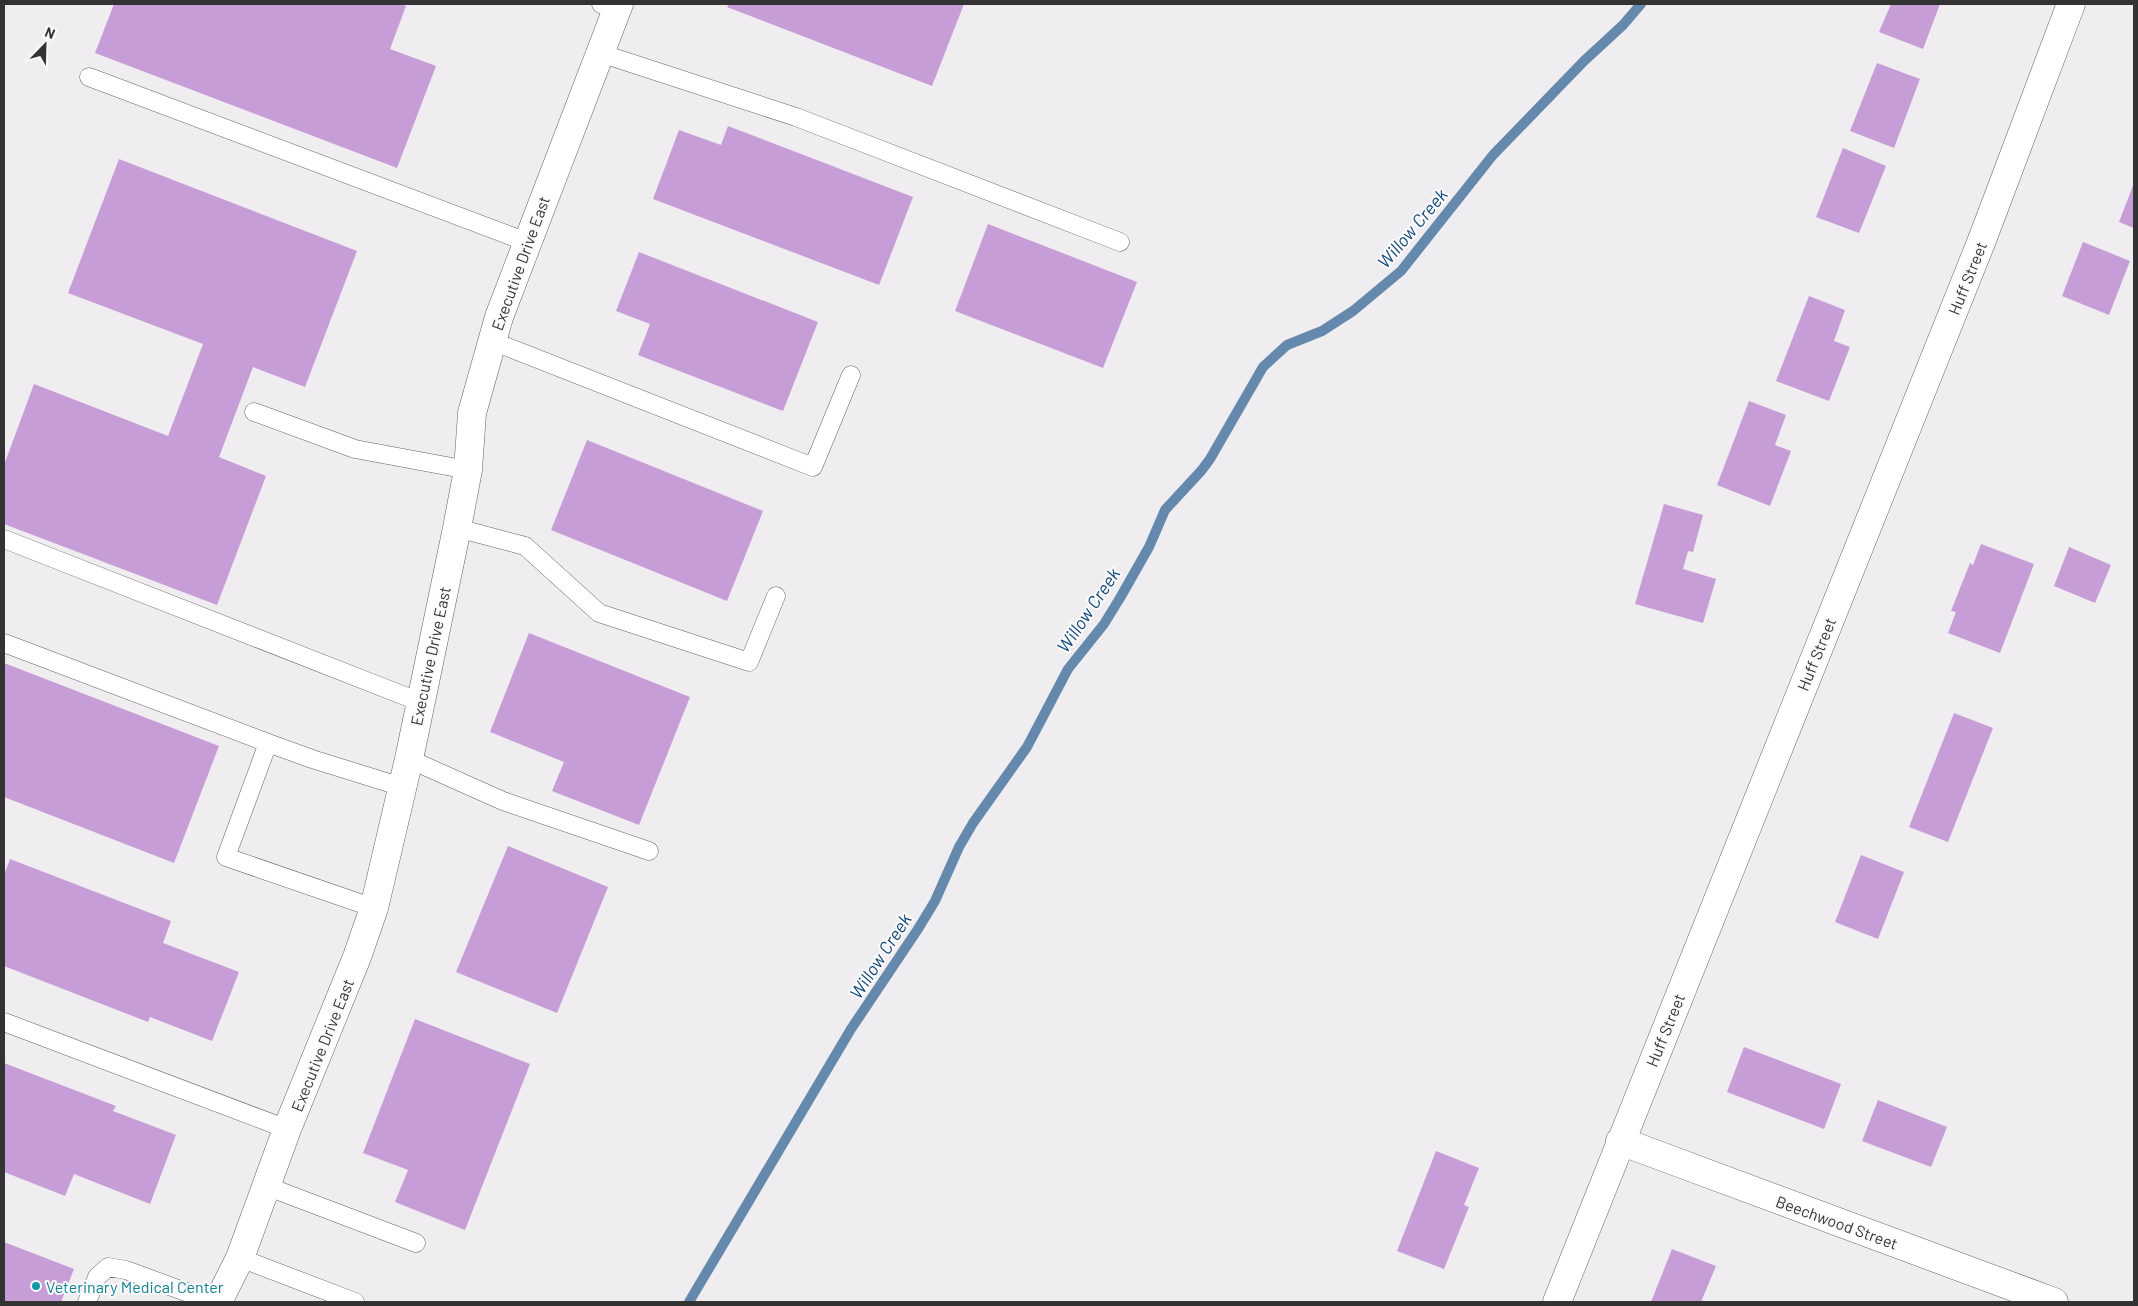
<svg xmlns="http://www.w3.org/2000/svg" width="2138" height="1306" font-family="Barlow,sans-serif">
<rect width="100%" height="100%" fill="#efedf0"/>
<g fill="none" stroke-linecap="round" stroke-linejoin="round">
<path stroke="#6589ad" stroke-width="10" d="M 689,1302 L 851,1029 L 918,929 L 935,901 L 959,847 L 973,823 L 1027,747 L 1068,669 L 1104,624 L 1120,598 L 1149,547 L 1165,510 L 1201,471 L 1210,459 L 1263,367 L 1287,345 L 1322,331 L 1353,311 L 1401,271 L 1493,155 L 1584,61 L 1623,25 L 1641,4"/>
</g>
<path fill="#c79dd7" d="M 114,4 L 401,4 L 406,6 L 390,49 L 436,66 L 397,168 L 95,53 Z
M 729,4 L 964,4 L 932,86 L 727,7 Z
M 1891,4 L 1940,4 L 1923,49 L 1879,32 Z
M 1877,63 L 1920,79 L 1894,148 L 1850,131 Z
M 728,126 L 913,197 L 879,285 L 653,199 L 679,130 L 721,145 Z
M 1843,148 L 1886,166 L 1859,233 L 1816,217 Z
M 119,159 L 357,251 L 305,387 L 253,367 L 219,457 L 266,476 L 217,605 L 4,524 L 4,465 L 34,384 L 168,436 L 203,344 L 68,293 Z
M 2134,183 L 2134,228 L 2119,222 Z
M 988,224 L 1137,282 L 1103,368 L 955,311 Z
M 2083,242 L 2130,261 L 2109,315 L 2062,296 Z
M 639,252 L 818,322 L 783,411 L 638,355 L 650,324 L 616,311 Z
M 1809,296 L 1845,310 L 1834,341 L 1850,347 L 1829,401 L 1776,381 Z
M 1749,401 L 1786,415 L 1775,445 L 1791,451 L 1770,506 L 1717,485 Z
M 587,440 L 763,511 L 727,601 L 551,530 Z
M 1664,504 L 1703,515 L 1693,552 L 1688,551 L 1683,569 L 1716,579 L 1703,623 L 1635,604 Z
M 1981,544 L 2034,564 L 2000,653 L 1948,633 L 1956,612 L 1951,611 L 1970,563 L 1973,565 Z
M 2069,547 L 2111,565 L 2095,603 L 2054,586 Z
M 529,633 L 690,697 L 639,825 L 552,791 L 564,762 L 490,732 Z
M 4,663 L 219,746 L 174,863 L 4,797 Z
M 1954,713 L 1993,728 L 1948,842 L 1909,827 Z
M 508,846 L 608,887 L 557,1013 L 456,972 Z
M 1861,855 L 1904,872 L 1878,939 L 1835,922 Z
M 10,859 L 171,921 L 163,943 L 239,972 L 212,1041 L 150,1017 L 148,1022 L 4,966 L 4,875 Z
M 415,1019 L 530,1064 L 465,1230 L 395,1202 L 408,1170 L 363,1153 Z
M 1744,1047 L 1841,1084 L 1824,1129 L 1727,1092 Z
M 4,1063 L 116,1106 L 113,1111 L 176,1135 L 150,1204 L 74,1174 L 65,1196 L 4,1172 Z
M 1878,1100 L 1947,1127 L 1931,1167 L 1862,1141 Z
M 1436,1151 L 1479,1168 L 1464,1205 L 1469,1207 L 1444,1269 L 1397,1251 Z
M 4,1242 L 74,1269 L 61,1302 L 4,1302 Z
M 1672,1249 L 1716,1266 L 1701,1302 L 1651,1302 Z"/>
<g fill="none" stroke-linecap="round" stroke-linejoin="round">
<defs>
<path id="service" d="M 601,4 L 617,10
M 600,53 L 796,117 L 1120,242
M 89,77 L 527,242
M 492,341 L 813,467 L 851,375
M 254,412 L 355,449 L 468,470
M 457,528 L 525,546 L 599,613 L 749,662 L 776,596
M 4,539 L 420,702
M 4,643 L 268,743
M 409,759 L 503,801 L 649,851
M 374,908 L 226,857 L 268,743 L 312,759 L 402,787
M 4,1022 L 287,1129
M 266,1186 L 416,1243
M 240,1258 L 355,1302
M 87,1302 L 97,1277 L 108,1267 L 126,1270 L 213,1302"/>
<path id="minor" d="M 1620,1141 L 2054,1302
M 218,1302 L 240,1258 L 287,1129 L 357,957 L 374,908 L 409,759 L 457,528 L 468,470 L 472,413 L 499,317 L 619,4
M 1557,1302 L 1982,240 L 2071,4"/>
</defs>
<use href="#service" stroke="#646265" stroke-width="19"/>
<use href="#minor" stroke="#646265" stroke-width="29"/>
<use href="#service" stroke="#fff" stroke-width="18"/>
<use href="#minor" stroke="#fff" stroke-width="28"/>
</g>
<circle fill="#0f9aa8" stroke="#fcfafd" stroke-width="2" cx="36" cy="1286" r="5"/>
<g text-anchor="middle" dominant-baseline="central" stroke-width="4" stroke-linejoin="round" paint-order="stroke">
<g font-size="16" fill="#343334" stroke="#fcfafd">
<text transform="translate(520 263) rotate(-70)">Executive Drive East</text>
<text transform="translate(1967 278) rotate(-68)">Huff Street</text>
<text transform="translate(1816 654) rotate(-68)">Huff Street</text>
<text transform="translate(430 656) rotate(-78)">Executive Drive East</text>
<text transform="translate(1665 1030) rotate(-68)">Huff Street</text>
<text transform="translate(322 1045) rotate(-68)">Executive Drive East</text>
<text transform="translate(1837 1222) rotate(20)">Beechwood Street</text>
</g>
<g font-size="16" fill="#0d838f" stroke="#fcfafd" text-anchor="start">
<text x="46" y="1286">Veterinary Medical Center</text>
</g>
<g font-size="18" font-style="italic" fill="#0e4877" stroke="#fcfafd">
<text transform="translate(1412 228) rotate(-50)">Willow Creek</text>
<text transform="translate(1088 610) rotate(-56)">Willow Creek</text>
<text transform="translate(880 956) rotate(-57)">Willow Creek</text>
</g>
</g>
<rect width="2138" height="1306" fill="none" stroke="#343334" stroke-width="10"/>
<g transform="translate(45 45) rotate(23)" stroke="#fcfafd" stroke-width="4" paint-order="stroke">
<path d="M0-4L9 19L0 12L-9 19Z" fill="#343334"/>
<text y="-8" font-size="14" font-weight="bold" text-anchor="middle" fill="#343334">N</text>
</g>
</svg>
